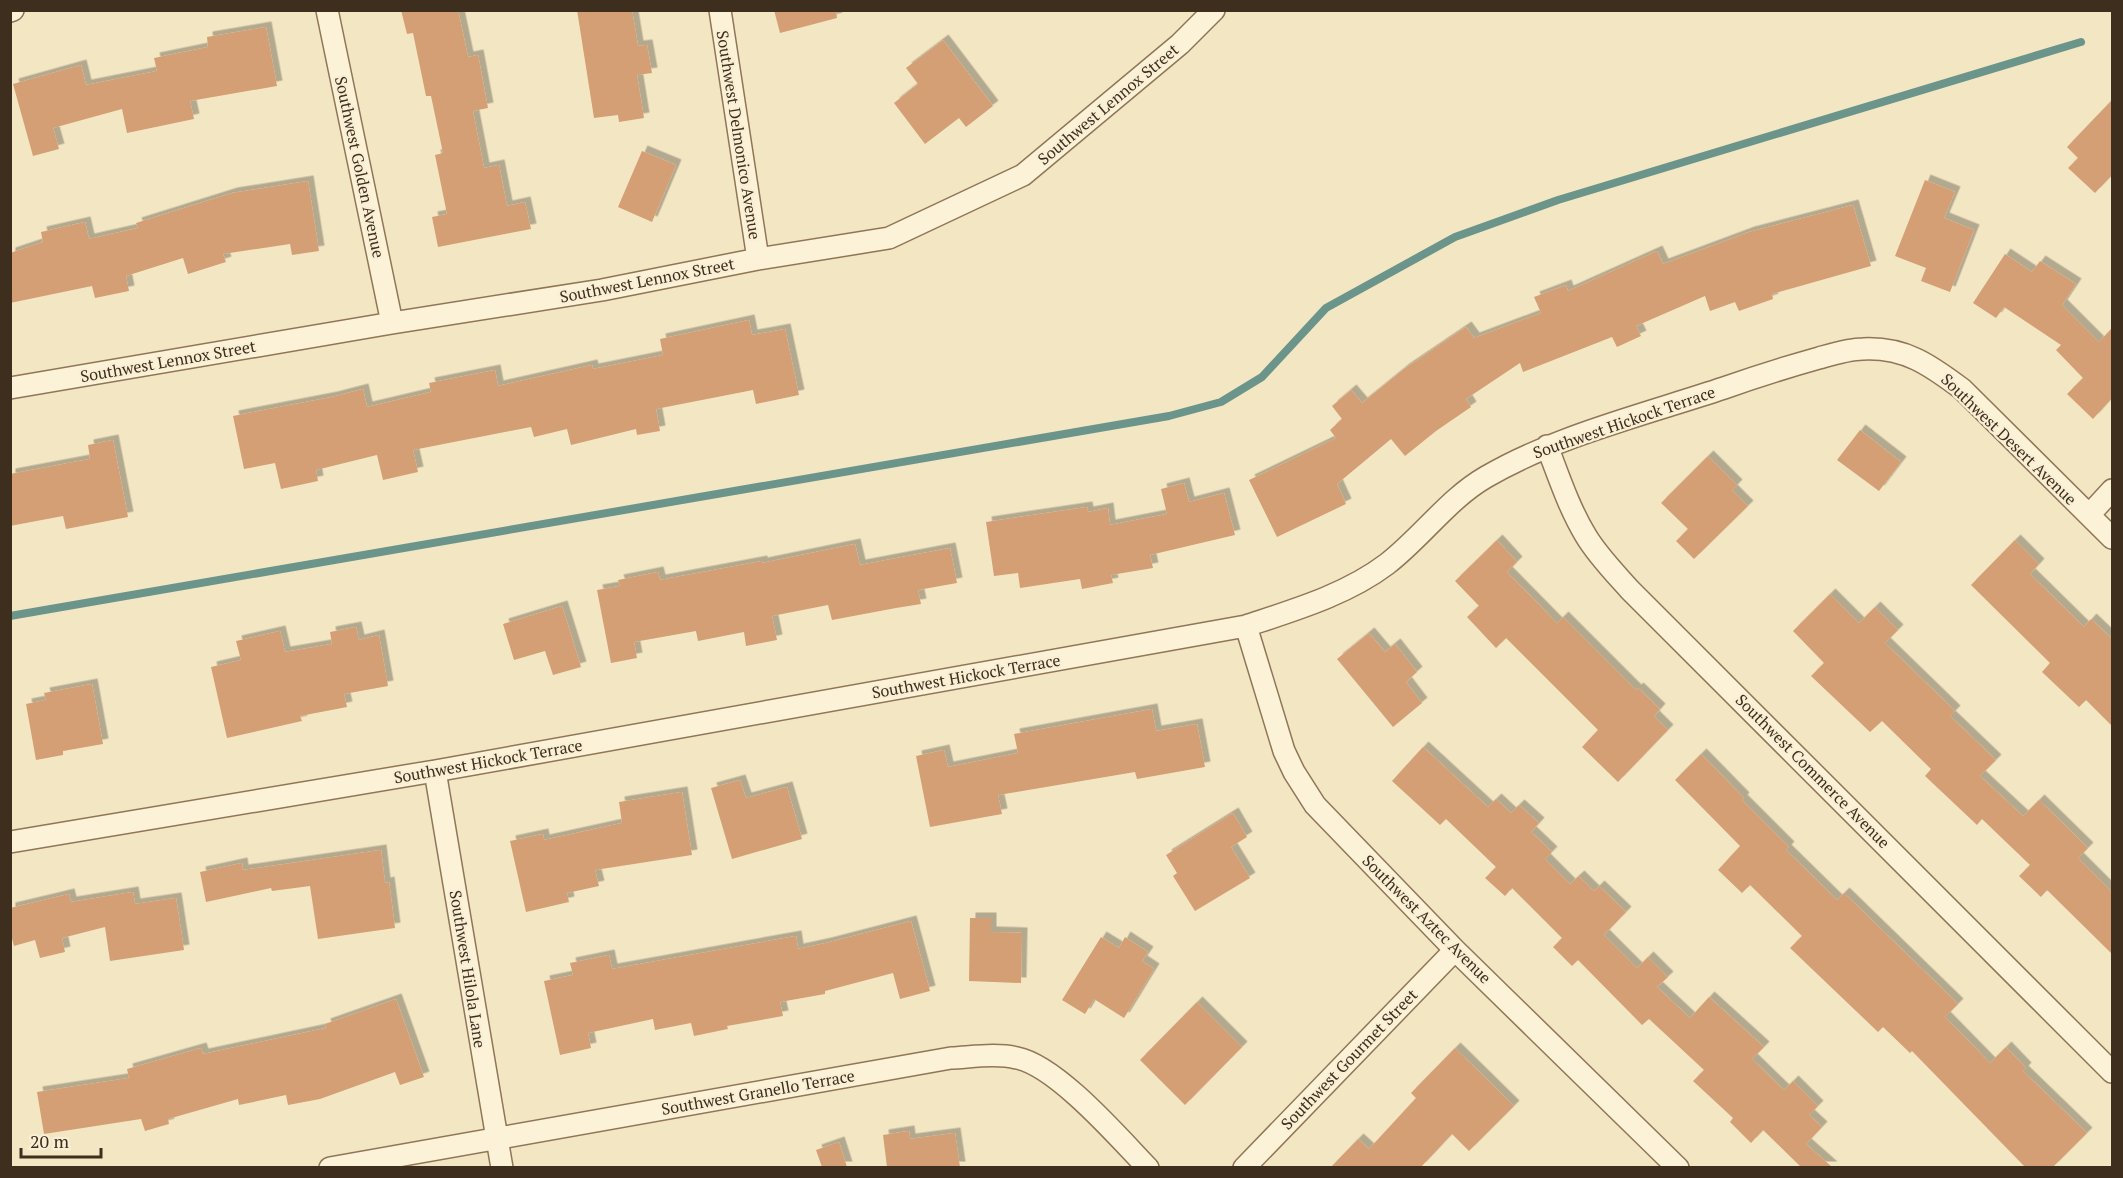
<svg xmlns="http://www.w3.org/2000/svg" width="2123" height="1178" font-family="'PT Serif',serif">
<defs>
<filter id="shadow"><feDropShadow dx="5.5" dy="-5.5" stdDeviation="0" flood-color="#0004"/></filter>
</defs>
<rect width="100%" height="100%" fill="#f3e6c3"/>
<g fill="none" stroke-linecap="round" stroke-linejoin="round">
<path stroke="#6b958b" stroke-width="8" d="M 10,616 L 1169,416 L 1221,402 L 1262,377 L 1326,308 L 1455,237 L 1558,200 L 2081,42"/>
</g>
<path fill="#d59f75" filter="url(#shadow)" d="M 401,10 L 458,10 L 468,57 L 478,55 L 488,108 L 473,111 L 484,168 L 499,165 L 507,206 L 525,202 L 531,229 L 438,247 L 432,217 L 447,214 L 435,155 L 443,153 L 431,96 L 426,96 L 413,33 L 407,34 Z
M 577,10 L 632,10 L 638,46 L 647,45 L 652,73 L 637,75 L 644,118 L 619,122 L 618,115 L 594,118 Z
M 774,10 L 836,10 L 837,18 L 780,33 Z
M 266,27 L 277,86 L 190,101 L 194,119 L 127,133 L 122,109 L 53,128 L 59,149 L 33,156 L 13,84 L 81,65 L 86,85 L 157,71 L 154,58 L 208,47 L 207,37 Z
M 943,40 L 993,106 L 966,127 L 959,118 L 925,144 L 894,103 L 918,84 L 906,68 Z
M 2112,100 L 2112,175 L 2095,193 L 2068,168 L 2078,158 L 2067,147 Z
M 642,151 L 676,165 L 652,222 L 618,207 Z
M 1925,180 L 1955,192 L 1944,218 L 1974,230 L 1950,292 L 1921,281 L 1926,268 L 1895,256 Z
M 308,181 L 319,251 L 292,255 L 290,244 L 223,254 L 226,262 L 188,274 L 183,258 L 126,276 L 129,291 L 95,298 L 92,286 L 10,303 L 10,253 L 43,242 L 41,232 L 85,222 L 89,239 L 138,228 L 136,223 L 232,193 Z
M 1853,205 L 1871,266 L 1772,294 L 1773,299 L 1739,311 L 1735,302 L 1710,311 L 1705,296 L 1636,326 L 1641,336 L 1617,347 L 1612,337 L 1523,372 L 1520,363 L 1466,399 L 1471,407 L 1436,431 L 1405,456 L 1391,439 L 1337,484 L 1346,504 L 1277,537 L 1249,480 L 1336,438 L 1330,430 L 1342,419 L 1332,406 L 1351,390 L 1362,403 L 1404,369 L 1466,327 L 1474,338 L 1541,313 L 1534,297 L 1566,285 L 1568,291 L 1657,251 L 1663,264 L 1749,232 Z
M 2005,254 L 2032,272 L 2040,261 L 2076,284 L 2062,305 L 2099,342 L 2112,328 L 2112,398 L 2093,419 L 2067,394 L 2083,378 L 2056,350 L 2061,345 L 2004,307 L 1996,318 L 1973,303 Z
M 749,320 L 752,335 L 785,329 L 799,395 L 756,404 L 753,390 L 656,409 L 660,431 L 637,435 L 636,429 L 571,445 L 567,429 L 534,437 L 531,427 L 413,450 L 418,472 L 383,480 L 377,455 L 316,470 L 318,481 L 281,489 L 275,463 L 244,469 L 233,416 L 332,397 L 363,389 L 367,407 L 431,392 L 429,383 L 495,370 L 498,386 L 592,365 L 593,369 L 663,355 L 660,339 Z
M 1860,430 L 1901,462 L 1879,491 L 1837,460 Z
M 113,440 L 128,517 L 66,529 L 63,516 L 10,526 L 10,474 L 90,459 L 88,445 Z
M 1708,456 L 1737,485 L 1732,490 L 1748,506 L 1694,559 L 1676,541 L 1688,529 L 1661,503 Z
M 1184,483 L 1189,502 L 1224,493 L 1235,535 L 1150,555 L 1153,568 L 1111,575 L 1113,583 L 1082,589 L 1080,579 L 1020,588 L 1018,573 L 994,576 L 986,522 L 1087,507 L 1088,512 L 1108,508 L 1110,525 L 1167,514 L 1161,489 Z
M 1497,540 L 1517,562 L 1507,572 L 1557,623 L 1563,617 L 1636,690 L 1638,688 L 1660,709 L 1654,716 L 1668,730 L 1618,782 L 1582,747 L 1598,730 L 1506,638 L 1496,648 L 1467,617 L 1479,606 L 1455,581 Z
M 2015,540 L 2039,564 L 2030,574 L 2084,627 L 2091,619 L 2112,639 L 2112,726 L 2086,700 L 2079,707 L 2042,672 L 2050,663 L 1971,585 Z
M 855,544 L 860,565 L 950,548 L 957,583 L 918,590 L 921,604 L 896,608 L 832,620 L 828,605 L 772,616 L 777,640 L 746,646 L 744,632 L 698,641 L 696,631 L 634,642 L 637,658 L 611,663 L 597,590 L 620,586 L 618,580 L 658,572 L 660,580 L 762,561 L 762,563 Z
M 1830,594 L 1859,623 L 1875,607 L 1898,630 L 1885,643 L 1955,711 L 1950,716 L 1996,760 L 1980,776 L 2023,816 L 2039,800 L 2088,848 L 2078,858 L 2112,892 L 2112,954 L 2047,890 L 2041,897 L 2019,876 L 2030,865 L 1982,819 L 1977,825 L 1925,776 L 1931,769 L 1882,721 L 1870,732 L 1811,676 L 1824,663 L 1793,631 Z
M 562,606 L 581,667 L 553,675 L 545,651 L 514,660 L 503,624 Z
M 356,627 L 359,640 L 379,635 L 388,686 L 344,694 L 347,707 L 300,716 L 302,721 L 227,738 L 211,667 L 241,660 L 236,641 L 280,631 L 285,652 L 332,644 L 330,632 Z
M 1369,633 L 1385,652 L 1395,644 L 1417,672 L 1406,682 L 1422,703 L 1393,727 L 1337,659 Z
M 92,684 L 103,744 L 63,751 L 63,755 L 36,760 L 26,704 L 46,700 L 44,693 Z
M 1152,709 L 1156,731 L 1197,724 L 1205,767 L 1137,779 L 1135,772 L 998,795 L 1002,814 L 930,827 L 916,756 L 944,750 L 948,767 L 1018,753 L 1014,734 Z
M 1423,747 L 1488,807 L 1496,799 L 1511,813 L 1519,805 L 1539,823 L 1531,832 L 1552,852 L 1545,859 L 1570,884 L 1579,876 L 1594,891 L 1599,886 L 1626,912 L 1604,935 L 1637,968 L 1648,957 L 1668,977 L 1657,987 L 1690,1018 L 1709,997 L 1764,1047 L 1752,1059 L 1784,1090 L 1793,1081 L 1818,1106 L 1809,1115 L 1822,1127 L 1806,1144 L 1832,1167 L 1801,1167 L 1763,1130 L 1751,1143 L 1730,1122 L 1733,1118 L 1693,1081 L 1704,1070 L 1649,1019 L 1642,1025 L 1578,960 L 1572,966 L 1553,947 L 1562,938 L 1512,888 L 1505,896 L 1485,878 L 1496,867 L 1446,819 L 1440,825 L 1392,781 Z
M 1701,754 L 1744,798 L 1742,800 L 1789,847 L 1786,850 L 1837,900 L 1844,893 L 1958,1004 L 1945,1017 L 1990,1063 L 2006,1047 L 2026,1068 L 2023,1071 L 2087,1133 L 2053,1167 L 2025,1167 L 1912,1051 L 1910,1053 L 1883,1027 L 1878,1032 L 1790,948 L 1802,936 L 1750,885 L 1742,893 L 1718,870 L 1740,846 L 1675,780 Z
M 740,780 L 746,798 L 787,787 L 802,839 L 732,859 L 711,788 Z
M 682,792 L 692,855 L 595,870 L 599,886 L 567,893 L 569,902 L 526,912 L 510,841 L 543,834 L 544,840 L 622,823 L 619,802 Z
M 1233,813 L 1247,837 L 1231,847 L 1250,878 L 1195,911 L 1173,876 L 1177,873 L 1166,855 Z
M 381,850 L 385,883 L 389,882 L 395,928 L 318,939 L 310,886 L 272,891 L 271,888 L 206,902 L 200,872 L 242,863 L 243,870 Z
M 133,892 L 135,904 L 176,898 L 184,950 L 110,961 L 105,927 L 62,938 L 65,952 L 40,958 L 35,940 L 14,946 L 10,931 L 10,908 L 69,894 L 71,902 Z
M 970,918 L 991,918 L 991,932 L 1022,933 L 1021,983 L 969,981 Z
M 911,921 L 930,991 L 900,999 L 893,973 L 825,991 L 825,994 L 780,1002 L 783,1016 L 727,1026 L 728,1029 L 694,1036 L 691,1023 L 655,1030 L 653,1019 L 588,1033 L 591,1048 L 560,1055 L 544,981 L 573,975 L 570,963 L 609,955 L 612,969 L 796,936 L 798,949 L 826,943 Z
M 1101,937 L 1119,948 L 1125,937 L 1148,952 L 1142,961 L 1154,969 L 1124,1018 L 1094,999 L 1085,1014 L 1062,1000 Z
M 396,999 L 424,1077 L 400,1085 L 395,1072 L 320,1099 L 288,1105 L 286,1095 L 239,1105 L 238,1099 L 168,1119 L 169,1124 L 145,1131 L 141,1119 L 44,1134 L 37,1092 L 129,1078 L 127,1069 L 201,1048 L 203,1054 L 326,1028 L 325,1024 Z
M 1197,1002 L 1242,1047 L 1185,1105 L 1140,1060 Z
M 1455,1048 L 1514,1106 L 1469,1151 L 1452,1134 L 1421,1167 L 1331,1167 L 1358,1139 L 1369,1149 L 1416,1098 L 1411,1093 Z
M 909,1131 L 910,1139 L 955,1133 L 960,1167 L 887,1167 L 883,1135 Z
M 839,1142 L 847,1167 L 822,1167 L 816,1150 Z"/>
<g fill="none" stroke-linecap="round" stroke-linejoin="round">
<defs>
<path id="minor" d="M 327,10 L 392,323
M 720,10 L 758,259
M 10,11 L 13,10
M 10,388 L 392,323 L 602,290 L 758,259 L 889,238 L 1023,175 L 1180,44 L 1214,10
M 1547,446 C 1559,477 1569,508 1586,536 C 1598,556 1615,573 1630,590 L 2112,1072
M 2089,515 L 2112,490
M 1246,626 L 1284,751 L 1294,772 L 1315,805 L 1455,950 L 1678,1168
M 435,771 L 502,1168
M 10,842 L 435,771 L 1246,626 C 1294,610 1346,595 1387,564 C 1422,537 1448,499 1486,477 C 1556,436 1646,414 1724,388 C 1755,377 1787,367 1819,358 C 1833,354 1849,349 1863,349 C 1905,347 1930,365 1962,389 L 2112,538
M 330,1168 L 951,1058 C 972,1057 997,1053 1017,1058 C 1057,1066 1119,1138 1148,1168
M 1244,1168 L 1455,950"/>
</defs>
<use href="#minor" stroke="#907657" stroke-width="24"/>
<use href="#minor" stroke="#fcf2d8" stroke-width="21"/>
</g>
<g text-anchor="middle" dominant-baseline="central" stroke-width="4.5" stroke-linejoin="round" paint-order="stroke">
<g font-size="16" fill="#3e2e1d" stroke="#f9efd4">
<text transform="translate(1108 104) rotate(-40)">Southwest Lennox Street</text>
<text transform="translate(739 135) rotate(81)">Southwest Delmonico Avenue</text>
<text transform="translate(360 167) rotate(78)">Southwest Golden Avenue</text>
<text transform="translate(647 280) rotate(-11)">Southwest Lennox Street</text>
<text transform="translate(168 361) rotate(-10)">Southwest Lennox Street</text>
<text transform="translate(1624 422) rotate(-19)">Southwest Hickock Terrace</text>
<text transform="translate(2009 439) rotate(44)">Southwest Desert Avenue</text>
<text transform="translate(966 676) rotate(-10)">Southwest Hickock Terrace</text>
<text transform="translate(488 761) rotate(-10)">Southwest Hickock Terrace</text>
<text transform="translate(1813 771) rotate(45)">Southwest Commerce Avenue</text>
<text transform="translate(1427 919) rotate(45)">Southwest Aztec Avenue</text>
<text transform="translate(468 969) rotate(81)">Southwest Hilola Lane</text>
<text transform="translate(1349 1059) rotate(-46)">Southwest Gourmet Street</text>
<text transform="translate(758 1092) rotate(-10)">Southwest Granello Terrace</text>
</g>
</g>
<rect width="2123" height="1178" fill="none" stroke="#3e2e1d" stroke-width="24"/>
<path d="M21 1148v9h80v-9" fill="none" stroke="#3e2e1d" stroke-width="3"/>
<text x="30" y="1148" font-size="18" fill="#3e2e1d" stroke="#f9efd4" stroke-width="4.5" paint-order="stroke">20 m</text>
</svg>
